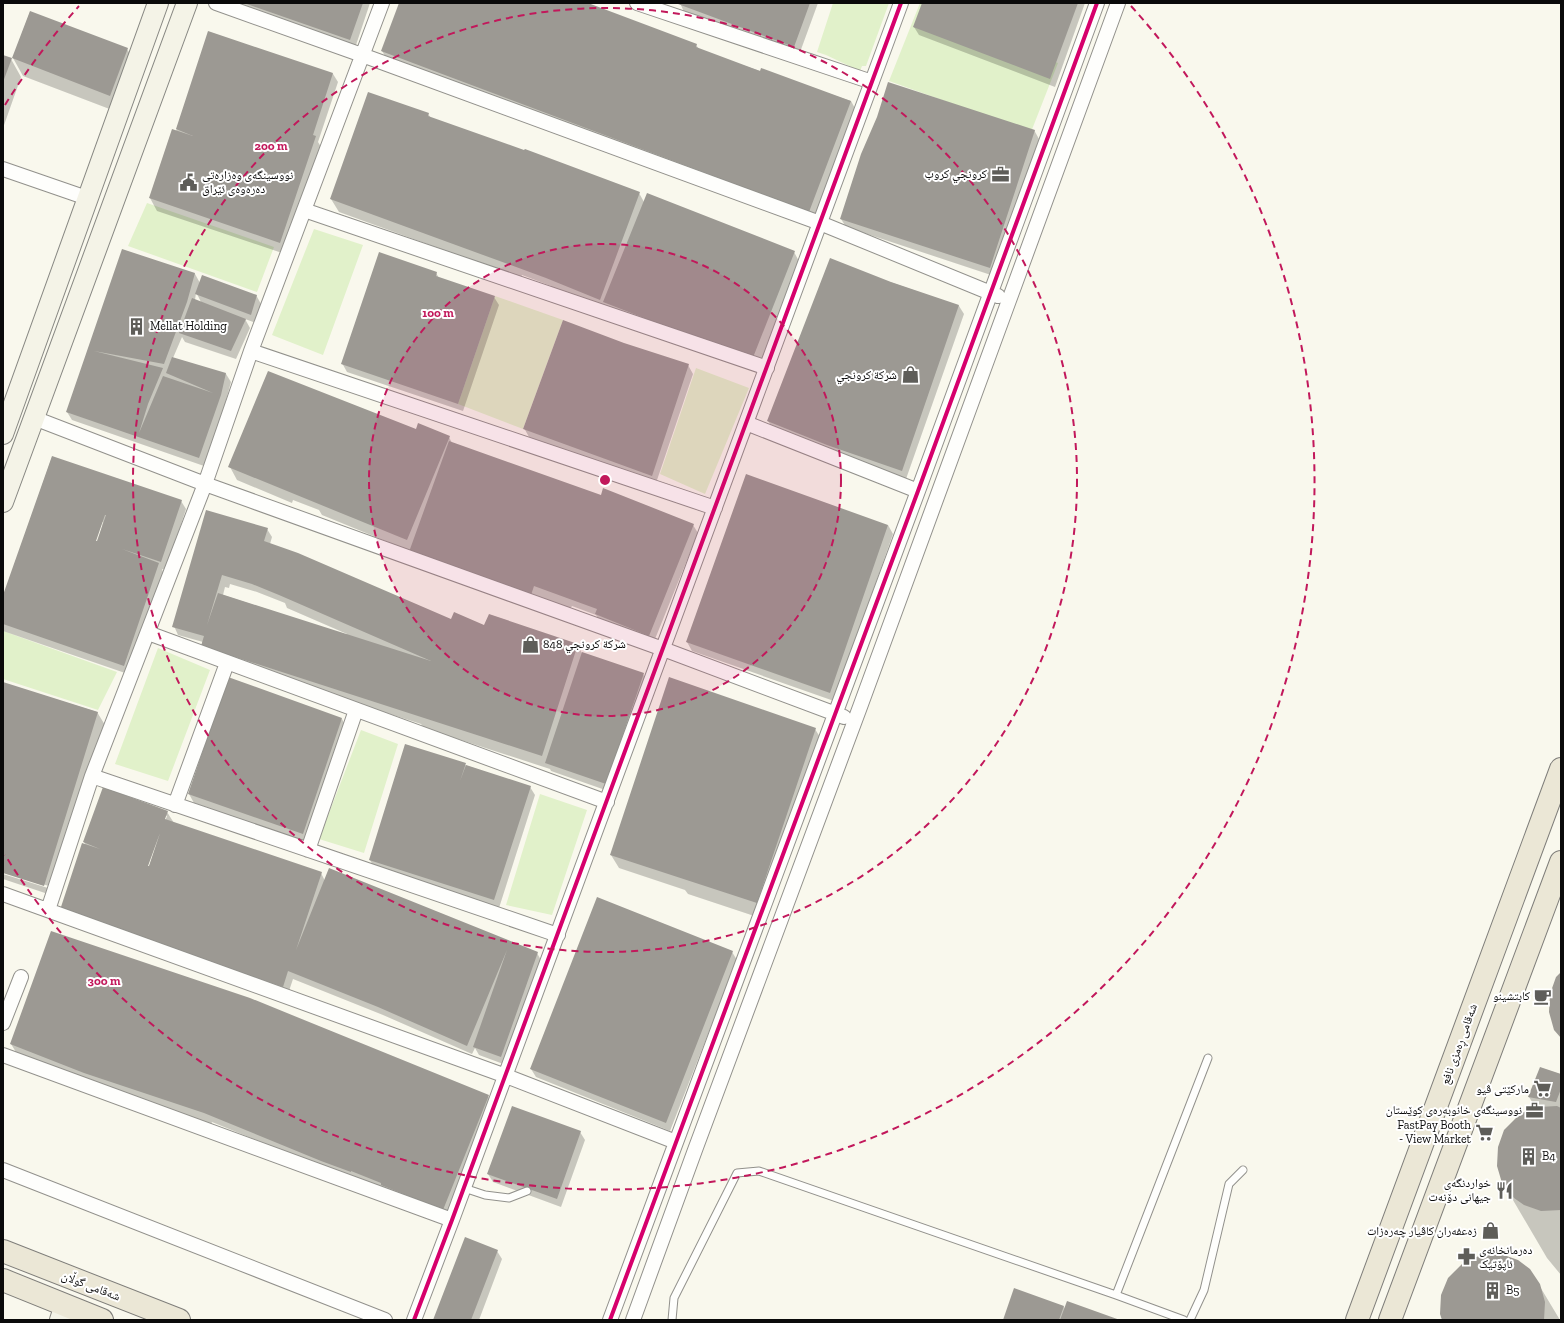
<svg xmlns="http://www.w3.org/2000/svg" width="1564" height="1323" font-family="'Zilla Slab','Noto Naskh Arabic',serif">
<rect width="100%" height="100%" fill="#f9f8ed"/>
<path fill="#e1f1ca" d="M 833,3 L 889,3 L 866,66 L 862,66 L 860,71 L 826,55 L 817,52 Z
M 920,3 L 1058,63 L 1031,132 L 889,81 Z
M 147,203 L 274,247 L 257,292 L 128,246 Z
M 314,229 L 363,245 L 323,355 L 272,335 Z
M 495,296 L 563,320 L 523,429 L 458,404 Z
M 696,368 L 749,388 L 705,494 L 660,474 Z
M 3,631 L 117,672 L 98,710 L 3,679 Z
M 158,648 L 210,670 L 168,781 L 115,764 Z
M 361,730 L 398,744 L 364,853 L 319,839 Z
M 540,794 L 587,810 L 552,915 L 506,905 Z"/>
<path fill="#0003" fill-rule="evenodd" d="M 226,3 L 370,3 L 355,48 Z
M 400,3 L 585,3 L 696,45 L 699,49 L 727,60 L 851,101 L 858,114 L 817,225 L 390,64 L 382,51 Z
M 680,3 L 818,3 L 799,55 L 684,12 Z
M 923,3 L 1085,3 L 1055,87 L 919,35 L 914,27 Z
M 30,12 L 127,49 L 137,66 L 120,113 L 23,76 L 13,58 Z
M 209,32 L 333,74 L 338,82 L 318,142 L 323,150 L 288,255 L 157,211 L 150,198 L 176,131 Z
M 3,56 L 11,59 L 21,77 L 3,128 Z
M 428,114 L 431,118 L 639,193 L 644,202 L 794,252 L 801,265 L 759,372 L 554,291 L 551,286 L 522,275 L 521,278 L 339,212 L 331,199 Z
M 878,117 L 1034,130 L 1039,139 L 994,276 L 846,227 L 841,219 Z
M 123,250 L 195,274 L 200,283 L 256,295 L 261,304 L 256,323 L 245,319 L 250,328 L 236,359 L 185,342 L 182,337 L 173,358 L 226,374 L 231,382 L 225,404 L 204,466 L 72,420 L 67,412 ZM 196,293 L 198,296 L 201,302 L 195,300 Z
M 436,273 L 439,278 L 494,297 L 499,305 L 463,411 L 347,372 L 342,363 Z
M 890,282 L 959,306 L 964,314 L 906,479 L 773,429 L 768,421 Z
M 624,344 L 688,365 L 693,374 L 656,483 L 529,437 L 524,428 Z
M 416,430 L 449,437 L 452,443 L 600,496 L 693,525 L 698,533 L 653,644 L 601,623 L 596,615 L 572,606 L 570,609 L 410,551 L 322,515 L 319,510 L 293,500 L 292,503 L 237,480 L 230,467 Z
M 52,457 L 181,501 L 186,509 L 166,570 L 162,569 L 163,572 L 128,674 L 3,631 L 3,598 ZM 102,522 L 103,522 L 98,542 L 95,541 Z
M 207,511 L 267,529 L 272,537 L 270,544 L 451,620 L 577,645 L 582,653 L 643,674 L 648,683 L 611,792 L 551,771 L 550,769 L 424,728 L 421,724 L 207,655 L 203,642 L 178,635 L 174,626 ZM 230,584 L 257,592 L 285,603 L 287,608 L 347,634 L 346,635 L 223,595 L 225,587 L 229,588 Z
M 888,525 L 893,534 L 834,701 L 692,651 L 687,642 Z
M 3,683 L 97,712 L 105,725 L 48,894 L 3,879 L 3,874 L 48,888 L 49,886 L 3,872 Z
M 342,719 L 346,727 L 307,842 L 194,803 L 189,794 Z
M 815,729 L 823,742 L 766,920 L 688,894 L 685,890 L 619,868 L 611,855 Z
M 406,745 L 530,787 L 535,795 L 499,908 L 377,873 L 370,860 Z
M 167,812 L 174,823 L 321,873 L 325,881 L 537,953 L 542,962 L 506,1065 L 479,1055 L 475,1048 L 472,1054 L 383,1015 L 293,979 L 288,994 L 66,919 L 86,846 L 84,842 ZM 165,815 L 167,816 L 149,867 L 146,867 Z
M 732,952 L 737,960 L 670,1131 L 536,1077 L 531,1069 Z
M 11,1044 L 488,1096 L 493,1104 L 448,1218 L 212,1122 L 211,1125 L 19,1057 Z
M 1561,1075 L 1561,1275 L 1547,1258 L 1503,1183 L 1522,1114 L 1542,1107 L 1534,1105 L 1529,1097 Z
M 580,1132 L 585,1140 L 561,1207 L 493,1182 L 488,1174 Z
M 497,1251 L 502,1259 L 479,1320 L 434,1320 Z
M 1539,1285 L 1560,1320 L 1443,1320 Z
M 1064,1307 L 1065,1309 L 1117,1320 L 1004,1320 Z"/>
<path fill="#9c9993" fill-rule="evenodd" d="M 244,3 L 363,3 L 350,40 Z
M 399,3 L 588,3 L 697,44 L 696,47 L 760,71 L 761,68 L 851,101 L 809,212 L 381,51 Z
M 679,3 L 810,3 L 794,47 L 678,4 Z
M 922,3 L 1078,3 L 1050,79 L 913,27 Z
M 30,11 L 128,48 L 110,96 L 12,58 L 3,82 L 3,55 L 12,58 Z
M 208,31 L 333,73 L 313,135 L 316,136 L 280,243 L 149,198 L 172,129 L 193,136 L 176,129 Z
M 888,82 L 1035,130 L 990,268 L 840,219 L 861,154 L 877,117 Z
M 368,92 L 429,113 L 428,116 L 524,150 L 525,149 L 640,192 L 600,300 L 546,278 L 330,199 Z
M 647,193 L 795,251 L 752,360 L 603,302 Z
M 122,249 L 195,273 L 187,302 L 164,364 L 94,351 L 163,368 L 148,404 L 139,433 L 163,376 L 213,393 L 166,373 L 172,357 L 226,373 L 221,395 L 199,458 L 66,412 Z
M 379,252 L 437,272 L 436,276 L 495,296 L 458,404 L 341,364 Z
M 830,258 L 891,282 L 959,305 L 902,471 L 827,445 L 767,421 Z
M 202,275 L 257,295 L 251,315 L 195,294 Z
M 192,298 L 246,319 L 231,351 L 179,333 Z
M 563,320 L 624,343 L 689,364 L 652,476 L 523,429 Z
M 268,371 L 416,429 L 418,423 L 450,436 L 407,540 L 228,467 Z
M 449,441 L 601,495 L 603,488 L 694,524 L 649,636 L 595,614 L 597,609 L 534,586 L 531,595 L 409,552 Z
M 52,456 L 182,500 L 161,562 L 122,549 L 159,563 L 124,666 L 3,624 L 3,595 ZM 105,515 L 106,515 L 97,541 L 96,541 Z
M 746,474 L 888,525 L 830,693 L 686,642 Z
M 206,510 L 268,528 L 264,541 L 298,553 L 451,619 L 454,612 L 484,625 L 489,614 L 578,644 L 542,756 L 201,646 L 204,636 L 172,627 ZM 222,575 L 252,584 L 279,595 L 431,661 L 218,593 L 207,625 Z
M 582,652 L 644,673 L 606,784 L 545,763 Z
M 228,677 L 342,718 L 303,834 L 188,794 Z
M 669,677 L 816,728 L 757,903 L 610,855 Z
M 3,682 L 98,712 L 44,886 L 3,873 Z
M 405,744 L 466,763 L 460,781 L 466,765 L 531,786 L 494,900 L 369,860 Z
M 103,787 L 168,811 L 165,819 L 322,872 L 296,950 L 329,868 L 538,952 L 501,1057 L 473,1047 L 507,950 L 467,1046 L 378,1007 L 288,971 L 283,987 L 60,910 L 82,843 L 100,849 L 83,842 ZM 160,833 L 149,866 L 148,866 Z
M 597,897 L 733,951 L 666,1123 L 530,1069 Z
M 51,931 L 250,998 L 489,1095 L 443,1210 L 381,1185 L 381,1183 L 351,1171 L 351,1172 L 321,1161 L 204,1113 L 84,1073 L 10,1044 Z
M 1561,972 L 1561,1038 L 1554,1030 L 1549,1012 L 1550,994 L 1556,977 Z
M 1540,1067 L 1561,1074 L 1561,1089 L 1556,1102 L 1528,1097 Z
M 512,1106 L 581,1131 L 557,1199 L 487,1174 Z
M 1557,1106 L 1561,1108 L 1561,1210 L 1541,1211 L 1524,1205 L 1514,1198 L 1502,1183 L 1497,1166 L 1498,1147 L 1504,1130 L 1521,1113 L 1539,1107 Z
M 465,1237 L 498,1250 L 471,1320 L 433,1320 Z
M 1501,1254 L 1518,1260 L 1530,1269 L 1540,1284 L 1545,1302 L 1544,1320 L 1442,1320 L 1440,1314 L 1441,1295 L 1448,1278 L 1465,1261 L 1482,1255 Z
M 1014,1288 L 1064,1306 L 1059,1320 L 1003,1320 Z
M 1067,1301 L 1120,1320 L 1060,1320 Z"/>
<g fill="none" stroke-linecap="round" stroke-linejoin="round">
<defs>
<path id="lane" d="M 464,1188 L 485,1195 L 509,1198 L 527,1191
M 1116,1295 L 1208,1058
M 672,1320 L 674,1298 L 737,1173 L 759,1171 L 1116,1295 L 1184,1320
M 1190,1320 L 1204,1290 L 1229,1184 L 1243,1170"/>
<path id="street" d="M 216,3 L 362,55 L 820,223 L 998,296
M 637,3 L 872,82
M 3,169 L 87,198
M 304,210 L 767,368
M 251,351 L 715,508
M 34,418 L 205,484 L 663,649 L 844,717
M 746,423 L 918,491
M 148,633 L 607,802
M 92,776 L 558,935
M 175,805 L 227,663
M 308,850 L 356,710
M 3,894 L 506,1076 L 676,1142
M 48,910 L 92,776 L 205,484 L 251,351 L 382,3
M 3,1023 L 21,977
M 3,1055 L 452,1220
M 3,1170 L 385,1320
M 414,1320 L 452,1220 L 901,3
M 610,1320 L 918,491 L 1097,3
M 633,1320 L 695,1150 L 860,707 L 1118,3"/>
<path id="secondary" d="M 3,434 L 158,3
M 3,502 L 187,3
M 60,1320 L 65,1305"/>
<path id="primary" d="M 3,1251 L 179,1320
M 3,1280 L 102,1320
M 1357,1320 L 1561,769
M 1390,1320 L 1561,862"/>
</defs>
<use href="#lane" stroke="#92918c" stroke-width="9"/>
<use href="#street" stroke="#92918c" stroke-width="16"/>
<use href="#secondary" stroke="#888883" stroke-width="22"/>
<use href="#primary" stroke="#7f7e7a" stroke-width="24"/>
<use href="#lane" stroke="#fefefc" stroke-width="7"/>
<use href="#street" stroke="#fefefc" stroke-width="14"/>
<use href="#secondary" stroke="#f4f3e7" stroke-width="20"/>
<use href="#primary" stroke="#ebe7d6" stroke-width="22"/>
<defs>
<path id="cycleway" d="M 414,1320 L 452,1220 L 901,3
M 610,1320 L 918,491 L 1097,3"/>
</defs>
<use href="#cycleway" stroke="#fff" stroke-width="6"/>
<use href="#cycleway" stroke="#d6006c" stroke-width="4"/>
</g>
<circle cx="605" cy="480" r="236" fill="#c2185b" fill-opacity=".12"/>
<g fill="none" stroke="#c2185b" stroke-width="2" stroke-dasharray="7 5">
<circle cx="605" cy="480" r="236"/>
<circle cx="605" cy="480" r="472"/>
<path d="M5 105A708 708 0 0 1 79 6M1131 6A708 708 0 1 1 5 855"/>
</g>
<defs>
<symbol id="office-bare" viewBox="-9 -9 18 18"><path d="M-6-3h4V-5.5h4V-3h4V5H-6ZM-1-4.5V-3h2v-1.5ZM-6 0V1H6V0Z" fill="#5e5d59" stroke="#fff" stroke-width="2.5" paint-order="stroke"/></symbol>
<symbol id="civic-bare" viewBox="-9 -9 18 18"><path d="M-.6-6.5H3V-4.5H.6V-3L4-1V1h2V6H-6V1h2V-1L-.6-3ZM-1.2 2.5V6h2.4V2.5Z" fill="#5e5d59" stroke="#fff" stroke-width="2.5" paint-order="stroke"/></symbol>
<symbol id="building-bare" viewBox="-9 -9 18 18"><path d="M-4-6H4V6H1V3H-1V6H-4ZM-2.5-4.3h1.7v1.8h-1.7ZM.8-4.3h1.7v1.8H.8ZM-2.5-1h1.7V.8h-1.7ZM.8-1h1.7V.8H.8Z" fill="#5e5d59" stroke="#fff" stroke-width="2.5" paint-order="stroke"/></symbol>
<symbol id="shop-bare" viewBox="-9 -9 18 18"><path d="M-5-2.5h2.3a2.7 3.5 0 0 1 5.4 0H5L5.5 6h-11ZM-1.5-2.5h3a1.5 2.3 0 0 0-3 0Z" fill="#5e5d59" stroke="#fff" stroke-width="2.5" paint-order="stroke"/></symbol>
<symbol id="cafe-bare" viewBox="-9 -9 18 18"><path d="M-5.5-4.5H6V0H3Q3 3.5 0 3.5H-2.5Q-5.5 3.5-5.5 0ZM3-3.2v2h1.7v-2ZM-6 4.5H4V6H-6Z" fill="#5e5d59" stroke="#fff" stroke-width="2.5" paint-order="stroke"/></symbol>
<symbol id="supermarket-bare" viewBox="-9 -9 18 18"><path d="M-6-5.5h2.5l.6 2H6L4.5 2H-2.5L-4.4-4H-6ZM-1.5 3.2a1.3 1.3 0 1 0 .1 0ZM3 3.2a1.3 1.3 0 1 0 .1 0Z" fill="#5e5d59" stroke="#fff" stroke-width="2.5" paint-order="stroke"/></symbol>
<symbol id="restaurant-bare" viewBox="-9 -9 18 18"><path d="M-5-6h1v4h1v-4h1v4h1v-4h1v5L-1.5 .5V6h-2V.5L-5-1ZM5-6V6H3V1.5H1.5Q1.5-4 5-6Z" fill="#5e5d59" stroke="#fff" stroke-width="2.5" paint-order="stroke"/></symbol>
<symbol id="pharmacy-bare" viewBox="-9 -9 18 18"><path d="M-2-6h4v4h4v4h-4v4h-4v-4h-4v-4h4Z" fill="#5e5d59" stroke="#fff" stroke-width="2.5" paint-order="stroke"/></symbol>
</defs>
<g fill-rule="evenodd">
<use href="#office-bare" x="988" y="162" width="25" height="25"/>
<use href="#civic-bare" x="176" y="170" width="25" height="25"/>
<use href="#building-bare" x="124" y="314" width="25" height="25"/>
<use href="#shop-bare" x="898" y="362" width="25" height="25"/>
<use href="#shop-bare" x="518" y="632" width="25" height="25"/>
<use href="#cafe-bare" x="1530" y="984" width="25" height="25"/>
<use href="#supermarket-bare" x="1530" y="1076" width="25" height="25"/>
<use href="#office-bare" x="1522" y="1098" width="25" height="25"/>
<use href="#supermarket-bare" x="1472" y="1120" width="25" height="25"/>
<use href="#building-bare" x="1516" y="1144" width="25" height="25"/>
<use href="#restaurant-bare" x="1492" y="1178" width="25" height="25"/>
<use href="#shop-bare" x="1478" y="1218" width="25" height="25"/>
<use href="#pharmacy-bare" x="1454" y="1244" width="25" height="25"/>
<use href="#building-bare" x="1480" y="1278" width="25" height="25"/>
</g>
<g text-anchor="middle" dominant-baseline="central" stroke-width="4" stroke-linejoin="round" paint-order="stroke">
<g font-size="12" fill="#0a0a0a" stroke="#fff" text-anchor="end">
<text x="987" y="174">كرونجي كروب</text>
<text x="202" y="175" text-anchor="start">نووسینگەی وەزارەتی<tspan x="202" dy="14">دەرەوەی ئێراق</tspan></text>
<text x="150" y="326" text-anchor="start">Mellat Holding</text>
<text x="897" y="375">شركة كرونجي</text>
<text x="543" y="644" text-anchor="start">شركة كرونجي 848</text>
<text x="1530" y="996">كابتشينو</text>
<text x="1529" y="1089">مارکێتی ڤیو</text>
<text x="1522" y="1110">نووسینگەی خانوبەرەی کوێستان</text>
<text x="1471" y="1125">FastPay Booth<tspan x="1471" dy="14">- View Market</tspan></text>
<text x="1542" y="1156" text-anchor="start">B4</text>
<text x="1491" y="1183">خواردنگەی<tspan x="1491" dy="14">جیهانی دۆنەت</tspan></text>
<text x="1477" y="1231">زەعفەران کاڤیار چەرەزات</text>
<text x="1479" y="1250" text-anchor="start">دەرمانخانەی<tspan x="1479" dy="14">ئاپۆتیک</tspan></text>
<text x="1506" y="1290" text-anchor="start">B5</text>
</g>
<g font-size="12" fill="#0a0a0a" stroke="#fff">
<text transform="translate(1459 1044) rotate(-70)">شەقامی ڕەمزی نافع</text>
<text transform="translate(91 1286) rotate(21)">شەقامی گوڵان</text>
</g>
</g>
<circle cx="605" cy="480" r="6" fill="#c2185b" stroke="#fff" stroke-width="2"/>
<g font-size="12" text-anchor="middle" font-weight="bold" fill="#c2185b" stroke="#fff" stroke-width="4" stroke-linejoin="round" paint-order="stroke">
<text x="271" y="150">200 m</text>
<text x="438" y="317">100 m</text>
<text x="104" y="985">300 m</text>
</g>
<rect width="1564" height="1323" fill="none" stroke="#0a0a0a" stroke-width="8"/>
</svg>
